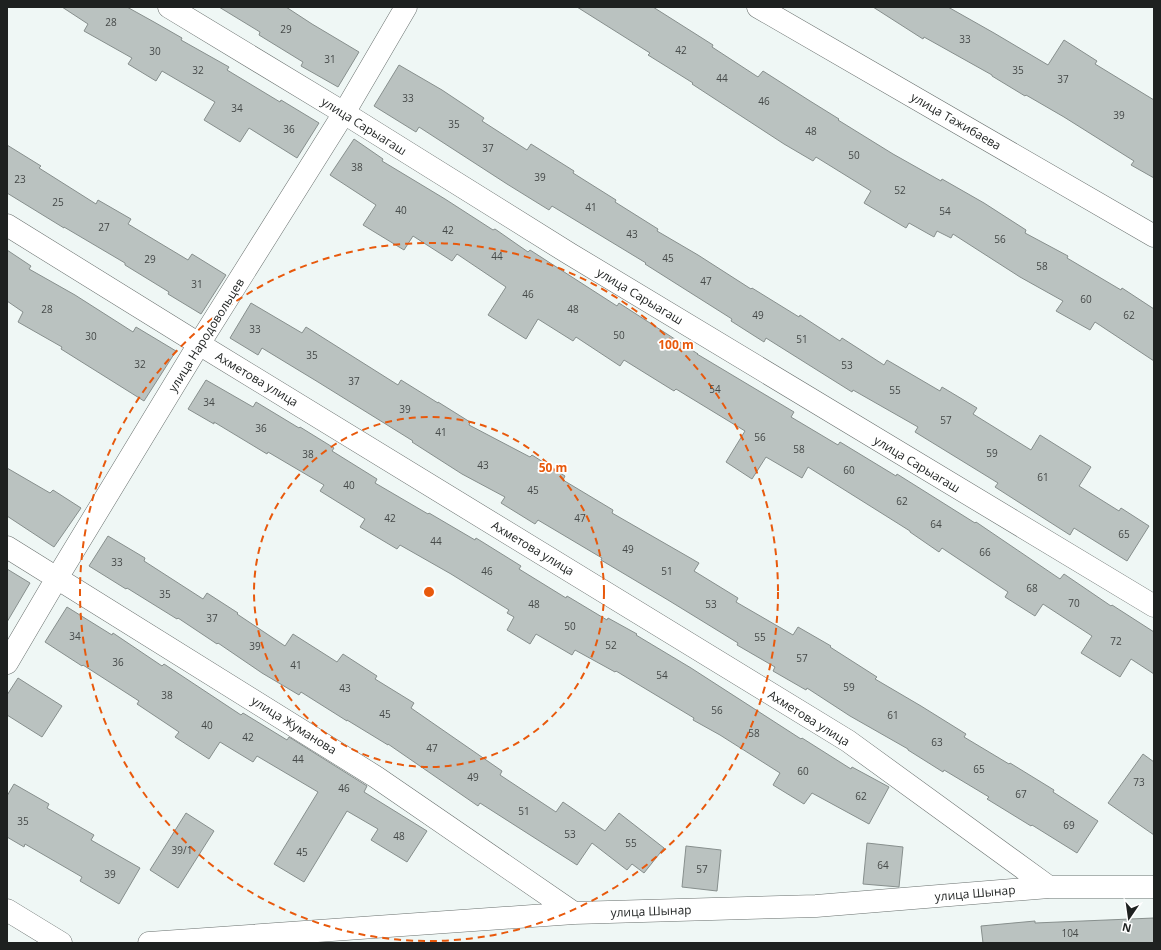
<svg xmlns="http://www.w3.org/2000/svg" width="1161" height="950" font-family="'Open Sans',sans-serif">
<rect width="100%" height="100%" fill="#eff7f5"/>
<path fill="#bac2c0" stroke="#878f8d" d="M 62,7 L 127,7 L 154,22 L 182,38 L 181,40 L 229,67 L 227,70 L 280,102 L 281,100 L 319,123 L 297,158 L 249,128 L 240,142 L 204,120 L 215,102 L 162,71 L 156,81 L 128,64 L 132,58 L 84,31 L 88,24 Z
M 219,7 L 286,7 L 312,24 L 359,52 L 338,87 L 301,66 L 303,62 L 259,35 L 260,32 Z
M 577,7 L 653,7 L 713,45 L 712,47 L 758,77 L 763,71 L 810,101 L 839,119 L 838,120 L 893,154 L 941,181 L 942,179 L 984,203 L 1026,230 L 1025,233 L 1068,256 L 1067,258 L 1121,290 L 1122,288 L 1154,309 L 1154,361 L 1095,322 L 1090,330 L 1056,311 L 1063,301 L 1020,277 L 953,234 L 951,238 L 937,231 L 934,237 L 909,223 L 906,228 L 864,203 L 871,191 L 816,157 L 813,161 L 784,144 L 692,84 L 693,83 L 648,55 L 650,53 Z
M 873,7 L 948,7 L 994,33 L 1048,65 L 1064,40 L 1097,61 L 1095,64 L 1154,100 L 1154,178 L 1131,165 L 1134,161 L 1064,117 L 1026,95 L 1025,96 L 992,76 L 992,75 L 924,37 L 923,39 Z
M 399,65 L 442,90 L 484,118 L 482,121 L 527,150 L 531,144 L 574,171 L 573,173 L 616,200 L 615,202 L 658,229 L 657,231 L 698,255 L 751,289 L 752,288 L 799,317 L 800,315 L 840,341 L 842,338 L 884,365 L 887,360 L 940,391 L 942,387 L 977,408 L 973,414 L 1031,450 L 1040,435 L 1091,467 L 1079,486 L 1119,511 L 1121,508 L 1149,526 L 1127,561 L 1074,528 L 1070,535 L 995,487 L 998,483 L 915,432 L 918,427 L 853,390 L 852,392 L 766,338 L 764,342 L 731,321 L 732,319 L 645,264 L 646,263 L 552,206 L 549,210 L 507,184 L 419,127 L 416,132 L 374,106 Z
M 354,139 L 383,159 L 382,161 L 445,199 L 493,230 L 495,229 L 528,252 L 530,250 L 617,306 L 619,303 L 698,354 L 697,354 L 794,412 L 791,417 L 838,445 L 840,442 L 896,476 L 897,474 L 975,523 L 976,522 L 1060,579 L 1064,574 L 1111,606 L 1112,605 L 1154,632 L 1154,674 L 1131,659 L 1120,677 L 1081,653 L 1092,636 L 1043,604 L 1035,616 L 1005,597 L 1008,592 L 942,548 L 939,552 L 910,532 L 910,531 L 808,467 L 802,478 L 766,457 L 752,479 L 726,462 L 745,431 L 676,389 L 674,391 L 624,360 L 620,366 L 576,337 L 573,341 L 538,319 L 526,339 L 488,315 L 506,287 L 457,254 L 452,261 L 413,236 L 404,250 L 363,225 L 376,205 L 330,175 Z
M 7,145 L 41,166 L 39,168 L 96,204 L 98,200 L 131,219 L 128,224 L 188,260 L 192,254 L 226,275 L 201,314 L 168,294 L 169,292 L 125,265 L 125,263 L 64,227 L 64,228 L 7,193 Z
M 7,250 L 31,266 L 29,269 L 75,295 L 133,332 L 136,327 L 176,351 L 144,401 L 61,349 L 62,347 L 18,322 L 23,312 L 7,301 Z
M 251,303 L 302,333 L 306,327 L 398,385 L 401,380 L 438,403 L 438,402 L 470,422 L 469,425 L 530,457 L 532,455 L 565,476 L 563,480 L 613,510 L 612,513 L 699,563 L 694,571 L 738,598 L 736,602 L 793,635 L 798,627 L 831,646 L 830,647 L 877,677 L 875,679 L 921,706 L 966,734 L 964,737 L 1009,764 L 1010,763 L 1054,790 L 1053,792 L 1098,821 L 1077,853 L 1032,825 L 1031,826 L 987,799 L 989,797 L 944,770 L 943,772 L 908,750 L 908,749 L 850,716 L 807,688 L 806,690 L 773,671 L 775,667 L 737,645 L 738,643 L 668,600 L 601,560 L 602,558 L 538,520 L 535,524 L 501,503 L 505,497 L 462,474 L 412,442 L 413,441 L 318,382 L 262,348 L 258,355 L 230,338 Z
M 206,380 L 253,407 L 256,402 L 299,428 L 300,427 L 334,448 L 332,451 L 377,479 L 375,483 L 428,514 L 429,513 L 475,540 L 476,538 L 521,566 L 519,569 L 566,598 L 567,596 L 607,620 L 608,618 L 637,634 L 636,635 L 691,668 L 801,739 L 802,738 L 851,769 L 852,767 L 889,787 L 869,824 L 812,793 L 804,804 L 773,785 L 780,773 L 720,735 L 693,720 L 694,718 L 616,671 L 615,672 L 575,650 L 572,655 L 536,634 L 530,644 L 507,630 L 514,617 L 507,613 L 509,610 L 451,574 L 400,545 L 397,549 L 360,527 L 365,519 L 320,491 L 324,485 L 268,452 L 267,454 L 214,422 L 214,424 L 188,409 Z
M 7,468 L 50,493 L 53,490 L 81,508 L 54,547 L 7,516 Z
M 108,536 L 145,558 L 144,561 L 203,599 L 207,593 L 238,613 L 237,614 L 285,646 L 293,634 L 337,662 L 343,654 L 377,676 L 375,679 L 414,703 L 411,708 L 502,771 L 500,775 L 556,812 L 563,802 L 605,831 L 619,813 L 664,848 L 644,873 L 632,864 L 627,870 L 592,843 L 577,865 L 480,803 L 478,806 L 388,744 L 388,745 L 347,720 L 347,721 L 301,692 L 299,695 L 262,673 L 218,643 L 217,644 L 178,618 L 177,619 L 127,588 L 126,589 L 89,566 Z
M 7,569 L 30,583 L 7,622 Z
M 67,607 L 112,635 L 113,633 L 162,666 L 164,664 L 241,715 L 243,713 L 287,740 L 289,737 L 367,786 L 364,792 L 427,831 L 407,862 L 371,840 L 378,829 L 347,811 L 304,882 L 274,864 L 318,792 L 257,756 L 253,762 L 220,742 L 209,759 L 175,737 L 179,732 L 137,704 L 139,701 L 83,665 L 82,666 L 45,642 Z
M 18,678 L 62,706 L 42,737 L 7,715 L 7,695 Z
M 1143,754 L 1154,762 L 1154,835 L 1108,803 Z
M 14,784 L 49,804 L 47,808 L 94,835 L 91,840 L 140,868 L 119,904 L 80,881 L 82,877 L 25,844 L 24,847 L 7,837 L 7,796 Z
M 186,813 L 214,831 L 178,888 L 150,870 Z
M 867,843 L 903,847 L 899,887 L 863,884 Z
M 686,846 L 721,850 L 717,891 L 682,887 Z
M 1154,918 L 1154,943 L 983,943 L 981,926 L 1035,921 L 1035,923 Z"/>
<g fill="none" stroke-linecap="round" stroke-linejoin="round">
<defs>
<path id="minor" d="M 169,7 L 344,113 L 570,254 L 1154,606
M 7,225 L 199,344 L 848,741 L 1049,887
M 7,547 L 376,777 L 574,913
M 7,663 L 57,578 L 199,344 L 344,113 L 406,7
M 7,910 L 61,943
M 149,943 L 574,913 L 816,906 L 1049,887 L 1154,887"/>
<path id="tertiary" d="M 758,7 L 1154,236"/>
</defs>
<use href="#minor" stroke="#69706e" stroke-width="23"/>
<use href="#tertiary" stroke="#69706e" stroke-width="23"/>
<use href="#minor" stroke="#fff" stroke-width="22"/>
<use href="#tertiary" stroke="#fff" stroke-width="22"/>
</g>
<g fill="none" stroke="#e8590c" stroke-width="2" stroke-dasharray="7 5">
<circle cx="429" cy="592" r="175"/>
<circle cx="429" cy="592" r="349"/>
</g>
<g text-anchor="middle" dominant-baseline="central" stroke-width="3.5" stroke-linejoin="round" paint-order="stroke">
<g font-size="10" fill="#454948">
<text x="111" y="22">28</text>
<text x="286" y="29">29</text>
<text x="965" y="39">33</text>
<text x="681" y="50">42</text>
<text x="155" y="51">30</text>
<text x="330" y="59">31</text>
<text x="198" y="70">32</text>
<text x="1018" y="70">35</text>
<text x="722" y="78">44</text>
<text x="1063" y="79">37</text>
<text x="408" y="98">33</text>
<text x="764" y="101">46</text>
<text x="237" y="108">34</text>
<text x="1119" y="115">39</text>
<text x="454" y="124">35</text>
<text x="289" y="129">36</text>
<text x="811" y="131">48</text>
<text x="488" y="148">37</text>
<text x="854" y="155">50</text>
<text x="357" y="167">38</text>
<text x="540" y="177">39</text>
<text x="20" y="179">23</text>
<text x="900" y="190">52</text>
<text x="58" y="202">25</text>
<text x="591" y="207">41</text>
<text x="401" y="210">40</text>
<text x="945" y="211">54</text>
<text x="104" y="227">27</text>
<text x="448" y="230">42</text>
<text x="632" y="234">43</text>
<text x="1000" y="239">56</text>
<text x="497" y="256">44</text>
<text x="668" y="258">45</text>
<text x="150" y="259">29</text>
<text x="1042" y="266">58</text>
<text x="706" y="281">47</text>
<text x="197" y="284">31</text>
<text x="528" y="294">46</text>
<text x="1086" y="299">60</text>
<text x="47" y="309">28</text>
<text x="573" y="309">48</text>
<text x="758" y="315">49</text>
<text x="1129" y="315">62</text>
<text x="255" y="329">33</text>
<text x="619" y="335">50</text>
<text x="91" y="336">30</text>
<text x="802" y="339">51</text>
<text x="312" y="355">35</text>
<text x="140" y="364">32</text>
<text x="847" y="365">53</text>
<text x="354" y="381">37</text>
<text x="715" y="389">54</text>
<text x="895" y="390">55</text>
<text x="209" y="402">34</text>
<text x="405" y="409">39</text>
<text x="946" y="420">57</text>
<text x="261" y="428">36</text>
<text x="441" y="432">41</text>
<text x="760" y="437">56</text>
<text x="799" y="449">58</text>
<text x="992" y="453">59</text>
<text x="308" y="454">38</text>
<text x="483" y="465">43</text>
<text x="849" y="470">60</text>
<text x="1043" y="477">61</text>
<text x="349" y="485">40</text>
<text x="533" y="490">45</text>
<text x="902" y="501">62</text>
<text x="390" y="518">42</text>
<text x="580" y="518">47</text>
<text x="936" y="524">64</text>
<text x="1124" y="534">65</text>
<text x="436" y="541">44</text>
<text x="628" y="549">49</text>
<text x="985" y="552">66</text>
<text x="117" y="562">33</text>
<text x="487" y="571">46</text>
<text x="667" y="571">51</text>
<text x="1032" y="588">68</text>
<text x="165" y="594">35</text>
<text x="1074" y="603">70</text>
<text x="534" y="604">48</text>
<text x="711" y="604">53</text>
<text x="212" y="618">37</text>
<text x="570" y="626">50</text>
<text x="75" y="636">34</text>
<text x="760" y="637">55</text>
<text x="1116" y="641">72</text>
<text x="611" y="645">52</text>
<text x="255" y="646">39</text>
<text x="802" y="658">57</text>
<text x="118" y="662">36</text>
<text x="296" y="665">41</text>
<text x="662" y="675">54</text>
<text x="849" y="687">59</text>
<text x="345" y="688">43</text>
<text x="167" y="695">38</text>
<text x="717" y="710">56</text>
<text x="385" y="714">45</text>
<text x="893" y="715">61</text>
<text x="207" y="725">40</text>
<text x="754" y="733">58</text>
<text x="248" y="737">42</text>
<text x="937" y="742">63</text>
<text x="432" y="748">47</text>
<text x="298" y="759">44</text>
<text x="979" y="769">65</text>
<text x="803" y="771">60</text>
<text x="473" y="777">49</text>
<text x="1139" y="782">73</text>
<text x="344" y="788">46</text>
<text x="1021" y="794">67</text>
<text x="861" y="796">62</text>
<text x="524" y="811">51</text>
<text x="23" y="821">35</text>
<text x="1069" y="825">69</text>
<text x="570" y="834">53</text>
<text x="399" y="836">48</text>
<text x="631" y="843">55</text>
<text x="182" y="850">39/1</text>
<text x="302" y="852">45</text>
<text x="883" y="865">64</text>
<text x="702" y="869">57</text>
<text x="110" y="874">39</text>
<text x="1070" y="933">104</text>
</g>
<g font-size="12" fill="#1e2120" stroke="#fff">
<text transform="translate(956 121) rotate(30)">улица Тажибаева</text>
<text transform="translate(364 126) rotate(32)">улица Сарыагаш</text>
<text transform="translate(640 296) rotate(31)">улица Сарыагаш</text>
<text transform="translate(206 335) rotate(-58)">улица Народовольцев</text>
<text transform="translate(257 379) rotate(31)">Ахметова улица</text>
<text transform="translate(917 464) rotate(31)">улица Сарыагаш</text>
<text transform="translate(533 548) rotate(31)">Ахметова улица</text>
<text transform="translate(809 718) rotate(32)">Ахметова улица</text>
<text transform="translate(294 725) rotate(32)">улица Жуманова</text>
<text transform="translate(975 893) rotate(-5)">улица Шынар</text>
<text transform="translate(651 911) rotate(-2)">улица Шынар</text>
</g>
</g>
<circle cx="429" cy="592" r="6" fill="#e8590c" stroke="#fff" stroke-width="2"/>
<g font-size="12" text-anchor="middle" font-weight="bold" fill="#e8590c" stroke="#fff" stroke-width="3.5" stroke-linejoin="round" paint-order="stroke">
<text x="676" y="349">100 m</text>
<text x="553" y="472">50 m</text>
</g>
<rect width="1161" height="950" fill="none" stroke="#1e2120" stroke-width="16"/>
<g transform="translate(1129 918) rotate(193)" stroke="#ffffff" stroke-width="3" paint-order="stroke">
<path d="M0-3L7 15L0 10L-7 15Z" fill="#1e2120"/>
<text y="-6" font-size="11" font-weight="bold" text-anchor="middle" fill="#1e2120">N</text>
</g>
</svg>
